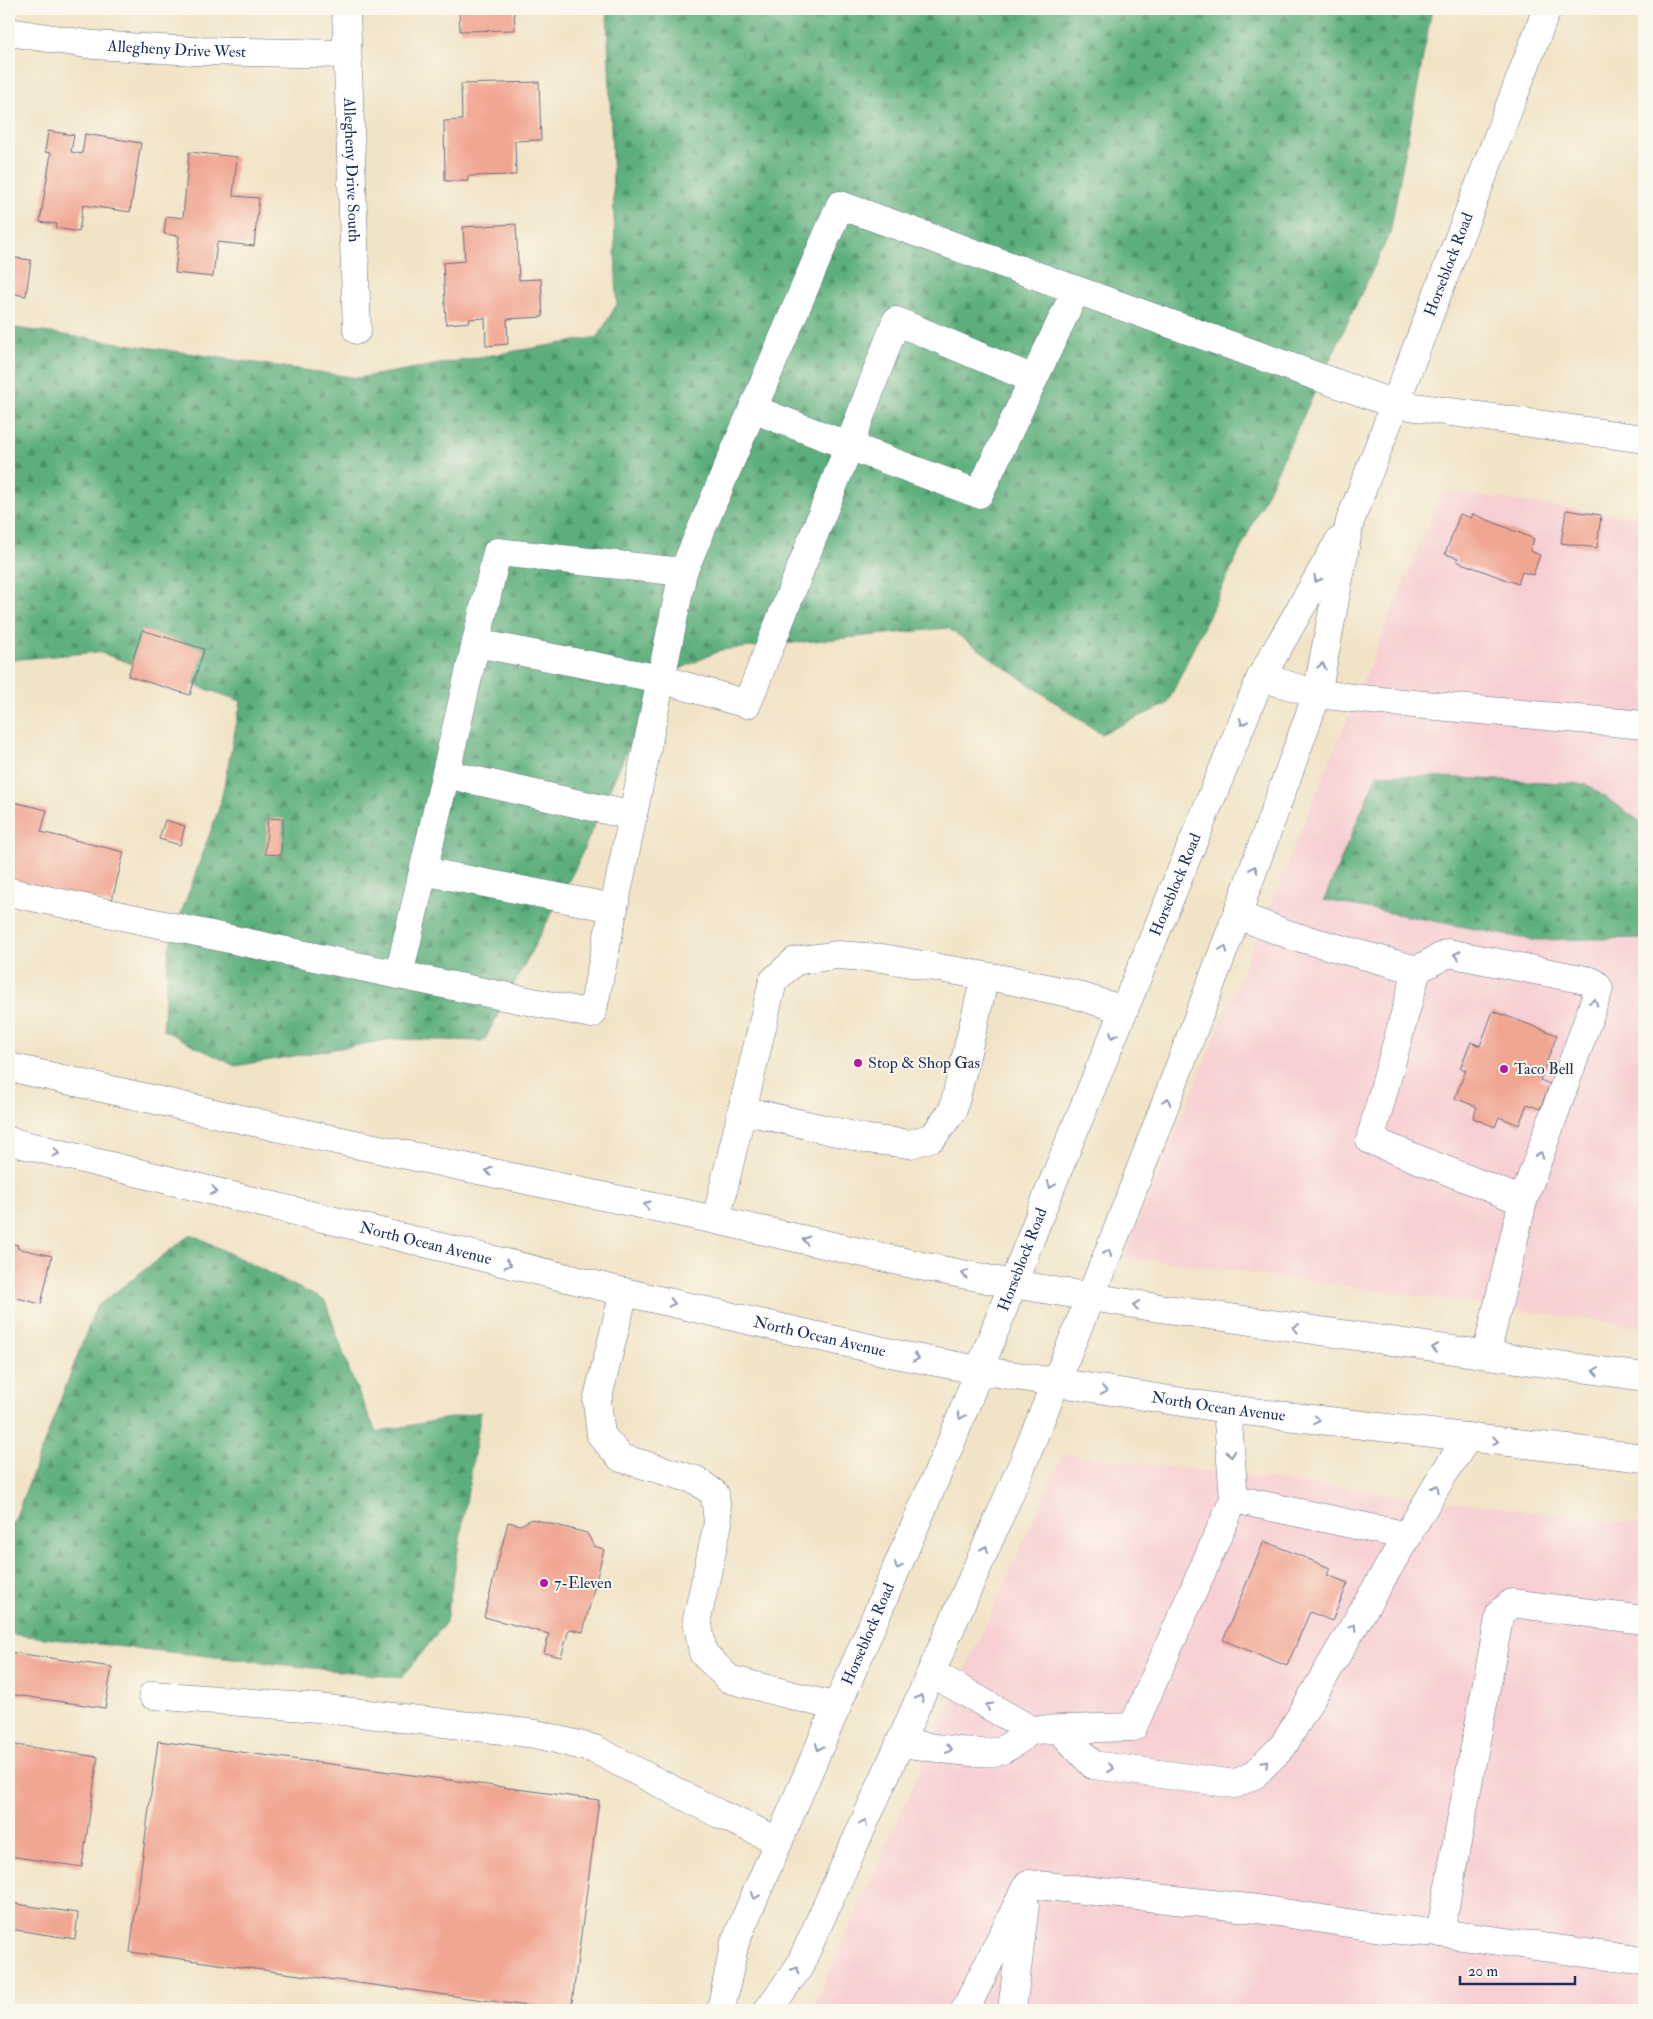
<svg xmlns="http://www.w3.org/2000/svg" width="1653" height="2019" font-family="'IM FELL Double Pica',serif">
<defs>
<pattern id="forest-firs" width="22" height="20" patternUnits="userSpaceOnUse" patternTransform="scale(1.25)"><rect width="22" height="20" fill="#5caf7c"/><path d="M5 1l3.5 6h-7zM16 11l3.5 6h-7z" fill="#4b8f69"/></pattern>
</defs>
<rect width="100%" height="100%" fill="#fbf7ec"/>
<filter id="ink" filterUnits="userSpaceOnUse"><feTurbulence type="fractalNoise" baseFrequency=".02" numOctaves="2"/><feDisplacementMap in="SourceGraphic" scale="10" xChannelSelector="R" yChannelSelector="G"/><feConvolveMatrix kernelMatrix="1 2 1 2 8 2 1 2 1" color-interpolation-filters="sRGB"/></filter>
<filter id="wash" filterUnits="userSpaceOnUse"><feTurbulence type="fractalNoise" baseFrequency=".0096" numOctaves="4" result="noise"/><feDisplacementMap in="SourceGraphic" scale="20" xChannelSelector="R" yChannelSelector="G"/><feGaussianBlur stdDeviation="1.12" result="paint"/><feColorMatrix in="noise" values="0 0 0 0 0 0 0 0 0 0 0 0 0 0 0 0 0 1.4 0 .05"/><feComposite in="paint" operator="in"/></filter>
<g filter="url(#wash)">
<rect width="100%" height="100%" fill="#f1e3c6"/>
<path fill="#f7cfd2" d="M 1442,491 L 1644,518 L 1644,1327 L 1124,1256 Z
M 1063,1454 L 1644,1525 L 1644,2010 L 812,2010 Z"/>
<path fill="url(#forest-firs)" stroke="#3c6f6d" d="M 607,9 L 1432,9 L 1390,233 L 1167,704 L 1101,734 L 948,628 L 721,650 L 658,679 L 576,867 L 484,1041 L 393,1039 L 235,1066 L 163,1030 L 169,947 L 220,805 L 241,701 L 98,652 L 9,660 L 9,327 L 358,378 L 598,337 L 617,304 Z
M 1377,774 L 1586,784 L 1644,824 L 1644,949 L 1643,938 L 1532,940 L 1324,900 Z
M 191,1234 L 325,1301 L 352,1378 L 376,1432 L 481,1412 L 446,1622 L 402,1678 L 9,1634 L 9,1524 L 13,1524 L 96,1307 Z"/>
<g id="blocks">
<path fill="#f1a692" d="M 459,9 L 514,9 L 515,30 L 460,31 Z
M 539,82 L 541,140 L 515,141 L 516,175 L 468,176 L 468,181 L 445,181 L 444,121 L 462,120 L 461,84 Z
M 48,131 L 74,135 L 71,152 L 82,154 L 85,134 L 141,143 L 130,212 L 83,205 L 79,232 L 56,228 L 57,224 L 40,222 L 51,153 L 45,152 Z
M 189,152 L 237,157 L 233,196 L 259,198 L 254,246 L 217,242 L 213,277 L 175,273 L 179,236 L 164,234 L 166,216 L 183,218 Z
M 516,224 L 519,280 L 541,279 L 543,317 L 507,319 L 508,344 L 486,346 L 485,318 L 469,319 L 470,322 L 446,324 L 443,263 L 465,261 L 463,227 Z
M 9,257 L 31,260 L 26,296 L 9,293 Z
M 1566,510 L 1601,515 L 1597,548 L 1561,543 Z
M 1460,514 L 1471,518 L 1473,514 L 1534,539 L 1530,551 L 1540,555 L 1533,575 L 1522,572 L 1518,584 L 1456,561 L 1458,558 L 1445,554 Z
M 142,630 L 204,649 L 190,695 L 128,676 Z
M 9,801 L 47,810 L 41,832 L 124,852 L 111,904 L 9,880 Z
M 268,818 L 283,819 L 281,855 L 265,854 Z
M 165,820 L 185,826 L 180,845 L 159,839 Z
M 1493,1011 L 1557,1035 L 1540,1080 L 1550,1084 L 1540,1109 L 1527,1104 L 1519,1125 L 1499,1117 L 1495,1127 L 1473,1118 L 1477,1107 L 1455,1098 L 1466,1070 L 1460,1068 L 1471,1042 L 1480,1046 Z
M 9,1243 L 18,1245 L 17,1248 L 52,1256 L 41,1304 L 9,1296 Z
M 532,1519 L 587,1533 L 594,1546 L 604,1549 L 583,1632 L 569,1629 L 561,1657 L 544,1653 L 549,1634 L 484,1617 L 508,1522 L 520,1525 Z
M 1264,1541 L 1330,1568 L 1327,1575 L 1348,1583 L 1332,1621 L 1310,1612 L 1287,1666 L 1223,1640 Z
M 9,1652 L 112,1667 L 105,1708 L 9,1694 Z
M 158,1741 L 599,1800 L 571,2010 L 557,2010 L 130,1952 Z
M 9,1744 L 98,1757 L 82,1867 L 9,1856 Z
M 9,1903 L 78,1913 L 75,1939 L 9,1929 Z"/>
</g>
</g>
<g filter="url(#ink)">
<use href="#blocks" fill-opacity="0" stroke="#666e82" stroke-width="1"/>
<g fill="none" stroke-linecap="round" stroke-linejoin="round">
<defs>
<g id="minor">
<path id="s1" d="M 346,9 L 357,330"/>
<path id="s2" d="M 9,32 L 93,45 L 195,51 L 346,54"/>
<path d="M 1033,379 L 896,321 L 849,446 L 979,494 L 1076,290"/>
<path d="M 683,572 L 497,552 L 399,975 L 592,1014 L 683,572 L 840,205 L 1394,404 L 1644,439"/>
<path d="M 476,643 L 661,679 L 747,704 L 849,446 L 753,409"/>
<path d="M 1261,677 L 1317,694 L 1381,701 L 1644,725"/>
<path d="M 446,774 L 633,816"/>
<path d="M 423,871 L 614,908"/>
<path d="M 9,892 L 399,975"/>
<path d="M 1237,915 L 1290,935 L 1417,970 L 1370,1140 L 1523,1201 L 1486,1355"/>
<path d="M 1417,970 L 1448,953 L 1591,981 L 1596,984 L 1599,989 L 1523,1201"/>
<path d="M 742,1110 L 867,1139 L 910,1144 L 933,1137 L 953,1110 L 985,977"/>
<path d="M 716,1220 L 773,981 L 795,961 L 837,955 L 882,958 L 1014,981 L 1073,994 L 1124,1010"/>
<path d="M 624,1292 L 597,1401 L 601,1435 L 621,1458 L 696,1480 L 715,1494 L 718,1523 L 697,1619 L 703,1653 L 729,1679 L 837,1707"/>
<path d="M 1234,1499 L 1408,1536"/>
<path d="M 932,1673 L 1031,1730 L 1133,1727 L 1234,1499 L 1227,1409"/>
<path d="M 153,1695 L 318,1708 L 536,1734 L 594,1749 L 719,1814 L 779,1841"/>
<path d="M 1060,1730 L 1093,1765 L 1235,1784 L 1254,1775 L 1283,1746 L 1443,1475 L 1468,1437"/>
<path d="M 900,1743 C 923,1745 983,1758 1002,1750 C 1012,1746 1022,1737 1031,1730"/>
<path d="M 1440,1933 L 1500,1613 L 1512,1603 L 1644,1620"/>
<path d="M 965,2010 L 1028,1884 L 1258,1909 L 1387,1929 L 1440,1933 L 1644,1961"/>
<path d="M 1012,2010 L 1025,1905"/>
</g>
<g id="major">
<path id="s3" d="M 721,2010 L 735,1942 L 952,1440 L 1046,1199 L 1261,677 L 1339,541"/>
<path id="s4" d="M 768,2010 L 799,1967 L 900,1743 L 1023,1463 L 1117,1231 L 1237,915 L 1317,694 L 1350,521 L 1547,9"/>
</g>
<g id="highway">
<path d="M 9,1067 L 312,1135 L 716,1220 L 926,1267 L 1013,1284 L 1146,1306 L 1644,1377"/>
<path id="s5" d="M 9,1141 L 624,1292 L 905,1356 L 978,1370 L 1227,1409 L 1644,1458"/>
</g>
</defs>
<use href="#minor" stroke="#666e82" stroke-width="29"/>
<use href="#major" stroke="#666e82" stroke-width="29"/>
<use href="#highway" stroke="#666e82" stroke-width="29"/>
<use href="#minor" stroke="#fff" stroke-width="28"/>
<use href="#major" stroke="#fff" stroke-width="28"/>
<use href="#highway" stroke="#fff" stroke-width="28"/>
</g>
<defs><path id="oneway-chevron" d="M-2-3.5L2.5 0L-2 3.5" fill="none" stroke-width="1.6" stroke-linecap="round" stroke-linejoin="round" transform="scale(1.25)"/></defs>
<g stroke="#8d97ae">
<use href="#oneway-chevron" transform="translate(1317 579) rotate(120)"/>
<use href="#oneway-chevron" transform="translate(1322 666) rotate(-79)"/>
<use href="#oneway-chevron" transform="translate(1243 722) rotate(112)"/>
<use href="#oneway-chevron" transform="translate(1254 869) rotate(-70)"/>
<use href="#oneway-chevron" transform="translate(1224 949) rotate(-69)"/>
<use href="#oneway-chevron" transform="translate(1457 955) rotate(-170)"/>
<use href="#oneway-chevron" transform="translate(1594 1002) rotate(-71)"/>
<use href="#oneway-chevron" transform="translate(1113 1035) rotate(112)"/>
<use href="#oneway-chevron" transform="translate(1167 1101) rotate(-69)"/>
<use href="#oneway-chevron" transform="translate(56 1153) rotate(14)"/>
<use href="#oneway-chevron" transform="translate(1540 1155) rotate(-71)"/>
<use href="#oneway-chevron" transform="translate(489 1171) rotate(-168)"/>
<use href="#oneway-chevron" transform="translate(1051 1185) rotate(112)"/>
<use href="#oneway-chevron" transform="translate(214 1191) rotate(14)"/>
<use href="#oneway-chevron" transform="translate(647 1205) rotate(-168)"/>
<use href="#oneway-chevron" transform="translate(806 1240) rotate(-167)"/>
<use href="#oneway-chevron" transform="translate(1108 1253) rotate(-68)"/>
<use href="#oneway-chevron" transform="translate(508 1264) rotate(14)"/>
<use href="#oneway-chevron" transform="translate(965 1274) rotate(-169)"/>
<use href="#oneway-chevron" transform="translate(672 1303) rotate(13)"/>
<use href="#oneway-chevron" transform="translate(1136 1305) rotate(-171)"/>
<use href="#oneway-chevron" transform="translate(1296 1328) rotate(-172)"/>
<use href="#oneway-chevron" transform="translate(1435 1348) rotate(-172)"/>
<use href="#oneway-chevron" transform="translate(916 1358) rotate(11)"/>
<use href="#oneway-chevron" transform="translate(1596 1371) rotate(-172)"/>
<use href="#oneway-chevron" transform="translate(1104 1391) rotate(9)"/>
<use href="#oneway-chevron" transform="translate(961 1416) rotate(111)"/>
<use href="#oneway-chevron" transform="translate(1317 1420) rotate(7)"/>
<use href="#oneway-chevron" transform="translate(1495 1441) rotate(7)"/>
<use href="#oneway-chevron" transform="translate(1231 1454) rotate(85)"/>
<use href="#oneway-chevron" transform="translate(1436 1488) rotate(-60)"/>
<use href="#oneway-chevron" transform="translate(985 1549) rotate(-67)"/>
<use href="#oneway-chevron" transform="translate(898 1566) rotate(113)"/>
<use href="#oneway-chevron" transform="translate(1353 1627) rotate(-59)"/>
<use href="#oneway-chevron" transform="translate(920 1698) rotate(-66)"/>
<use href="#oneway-chevron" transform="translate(989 1706) rotate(-150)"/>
<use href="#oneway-chevron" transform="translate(819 1747) rotate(113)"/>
<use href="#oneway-chevron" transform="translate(949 1749) rotate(7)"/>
<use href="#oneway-chevron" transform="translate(1265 1763) rotate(-45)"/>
<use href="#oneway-chevron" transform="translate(1111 1768) rotate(7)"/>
<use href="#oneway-chevron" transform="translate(864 1823) rotate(-66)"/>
<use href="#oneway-chevron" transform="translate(755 1896) rotate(113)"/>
<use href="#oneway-chevron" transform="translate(796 1970) rotate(-58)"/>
</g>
</g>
<g fill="#b5179e" stroke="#fbf7ec" stroke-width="2">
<circle cx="858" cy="1063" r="5"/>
<circle cx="1504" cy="1069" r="5"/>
<circle cx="544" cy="1583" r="5"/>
</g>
<g text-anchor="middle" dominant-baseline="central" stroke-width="4" stroke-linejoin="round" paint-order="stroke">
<g font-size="16" fill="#1b2f5e" stroke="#fbf7ec">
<text stroke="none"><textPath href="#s2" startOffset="169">Allegheny Drive West</textPath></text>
<text stroke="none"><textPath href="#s1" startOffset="161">Allegheny Drive South</textPath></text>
<text stroke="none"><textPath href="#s4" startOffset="1879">Horseblock Road</textPath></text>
<text stroke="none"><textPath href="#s3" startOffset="1215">Horseblock Road</textPath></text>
<text stroke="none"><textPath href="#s5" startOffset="429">North Ocean Avenue</textPath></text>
<text stroke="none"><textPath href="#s3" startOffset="810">Horseblock Road</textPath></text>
<text stroke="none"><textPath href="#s5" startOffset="834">North Ocean Avenue</textPath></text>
<text stroke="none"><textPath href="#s5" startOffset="1239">North Ocean Avenue</textPath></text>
<text stroke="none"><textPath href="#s3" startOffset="405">Horseblock Road</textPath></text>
</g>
<g font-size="16" fill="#1b2f5e" stroke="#fbf7ec" text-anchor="start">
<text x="868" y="1063">Stop &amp; Shop Gas</text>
<text x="1514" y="1069">Taco Bell</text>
<text x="554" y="1583">7-Eleven</text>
</g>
</g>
<rect width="1653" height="2019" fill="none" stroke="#fbf7ec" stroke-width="30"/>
<path d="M1460 1976v8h115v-8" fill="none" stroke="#1b2f5e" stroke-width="2.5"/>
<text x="1468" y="1976" font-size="15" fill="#1b2f5e" stroke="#fbf7ec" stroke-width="4" paint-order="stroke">20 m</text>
</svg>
